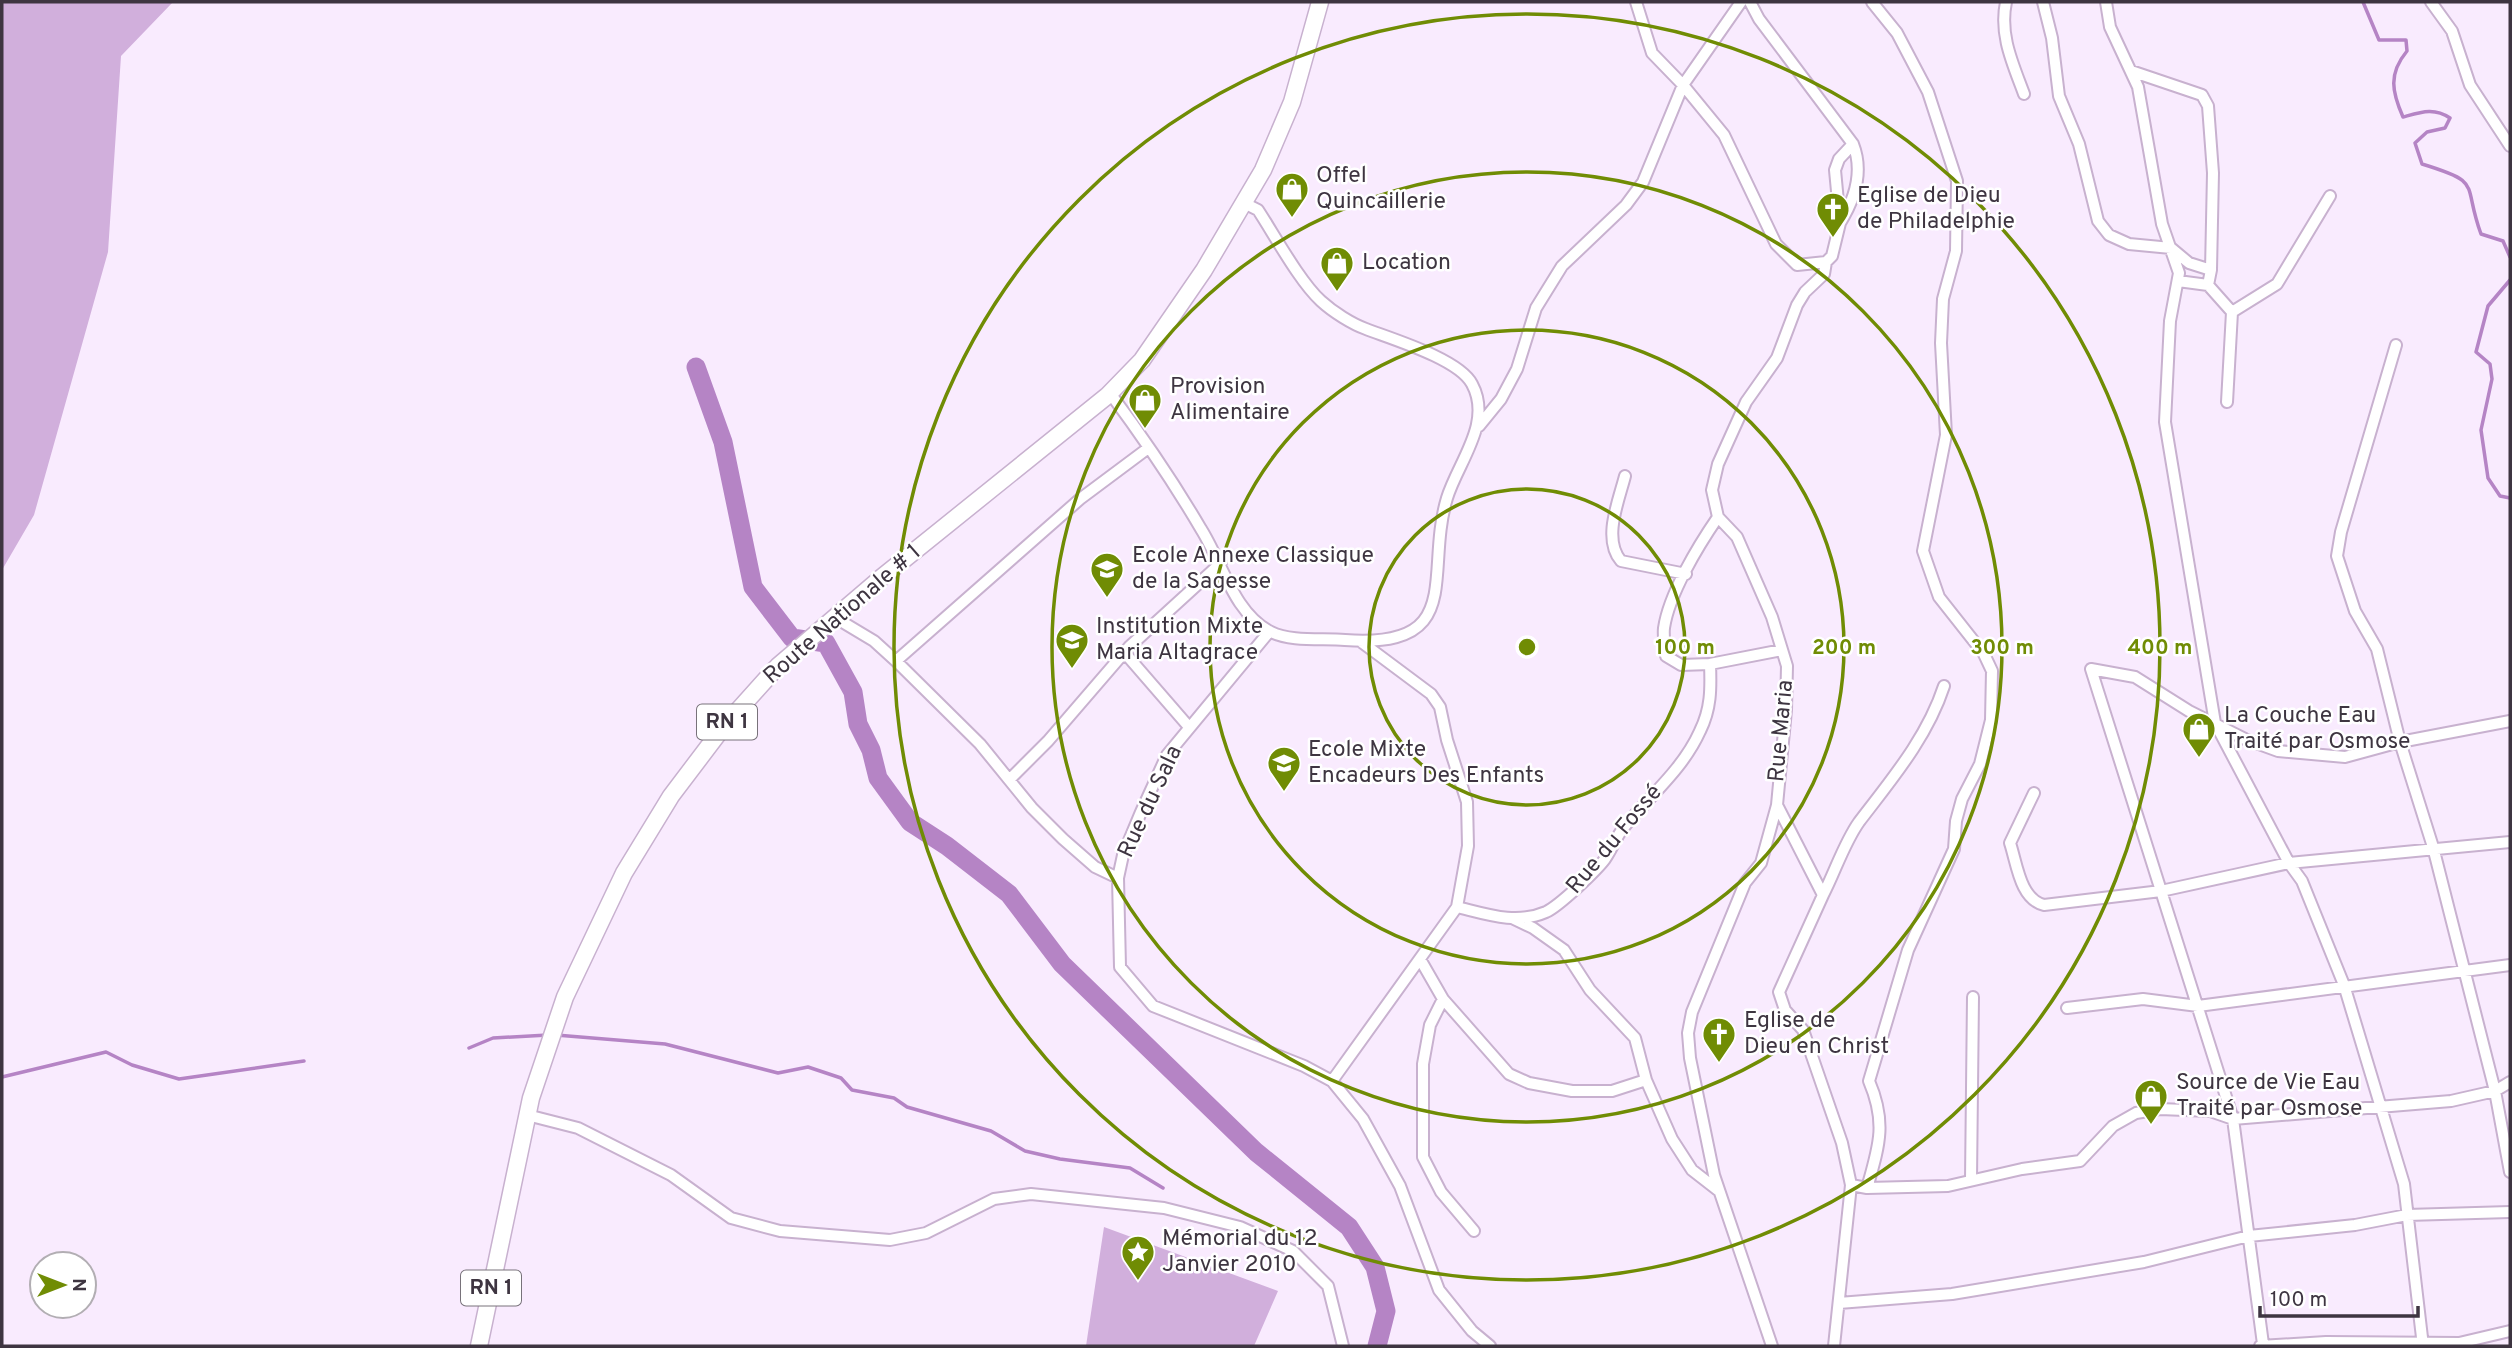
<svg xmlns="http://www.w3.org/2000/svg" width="2512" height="1348" font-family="Overpass,sans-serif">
<rect width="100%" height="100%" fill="#f9ebfe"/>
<path fill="#d1afdc" d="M 2,2 L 173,2 L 121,56 L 108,252 L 34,515 L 2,570 Z
M 1104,1227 L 1278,1291 L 1254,1346 L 1086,1346 Z"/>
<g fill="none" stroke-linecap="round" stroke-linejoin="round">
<path stroke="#b584c5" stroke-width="3.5" d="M 2363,2 L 2379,40 L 2406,40 L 2407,51 C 2388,74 2392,92 2403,117 C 2421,112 2434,107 2450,118 L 2445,128 L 2427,132 L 2415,143 L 2422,164 C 2484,183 2462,182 2481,234 L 2503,241 L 2510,257
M 2510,280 L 2488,306 L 2476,352 L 2490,364 L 2492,379 L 2481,430 L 2488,478 L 2500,496 L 2510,498
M 556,1035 L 665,1044 L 778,1073 L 808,1067 L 841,1078 L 852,1090 L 894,1098 L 907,1107 L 991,1131 L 1025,1151 L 1060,1159 L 1130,1168 L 1163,1188
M 469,1048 L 493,1038 L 548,1035
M 2,1077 L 106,1052 L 132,1065 L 179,1079 L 304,1061"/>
<path stroke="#b584c5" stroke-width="19" d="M 696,367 L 723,442 L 753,587 L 792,638 L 826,643 L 853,692 L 858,724 L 871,750 L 878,778 L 910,822 L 947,846 L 1009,894 L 1062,964 L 1256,1152 L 1349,1227 L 1375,1267 L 1386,1311 L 1377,1346"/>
<defs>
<path id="street" d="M 1636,2 L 1652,53 L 1683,85 L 1724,135 L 1776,244 L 1797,265 L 1826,262
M 1750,2 L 1759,19 L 1853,144 C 1864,172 1855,199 1840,223
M 2006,2 C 1999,35 2013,64 2024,94
M 2043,2 L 2052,38 L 2059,96 L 2079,144 L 2098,221 L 2109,235 L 2129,244 L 2171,248 L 2189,263 L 2211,270 L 2208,285 L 2232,312 L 2277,284 L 2330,196
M 2106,2 L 2110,27 L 2138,87 L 2162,224 L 2179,273 L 2170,321 L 2165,422 L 2215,723 L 2289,863 L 2302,881 L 2344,985 L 2404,1184 L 2423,1346
M 2431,2 L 2452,31 L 2470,85 L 2510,146
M 2131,71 L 2202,95 L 2208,106 L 2213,173 L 2211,270
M 2178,281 L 2208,285
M 2396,345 L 2341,532 L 2337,556 L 2355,611 L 2377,649 L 2400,742 L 2433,847 L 2495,1091 L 2510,1172
M 1110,393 C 1142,436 1174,483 1201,529 C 1222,562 1234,614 1271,632 C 1291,642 1323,638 1345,640 C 1467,649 1424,574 1447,498 C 1458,462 1493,423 1472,384 C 1459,359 1392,339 1366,329 C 1352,324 1333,312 1321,301 C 1300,282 1275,236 1258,210 L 1246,204
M 2227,402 L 2232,312
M 1479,426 L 1501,399 L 1517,369 L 1536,308 L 1562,266 L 1626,205 L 1643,182 L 1683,85 L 1741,2
M 1625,476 C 1619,500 1602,539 1621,561 L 1686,574
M 834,617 L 874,641 L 896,661 L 980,744 L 1032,808 L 1063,839 L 1095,867 L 1118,878
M 1269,632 L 1167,755 L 1141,812 L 1123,855 L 1118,878 L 1120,967 L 1153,1006 L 1304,1066 L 1332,1081 L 1363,1119 L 1400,1186 L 1439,1290 L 1472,1331 L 1490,1346
M 1360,641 L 1431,694 L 1440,707 L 1447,740 L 1467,802 L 1468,846 L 1457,907
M 1124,652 L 1189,727
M 896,661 L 1080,499 L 1147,449
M 1710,664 L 1681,665 L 1666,656 C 1665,647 1663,636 1664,628 C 1669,594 1698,546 1718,517
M 1011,778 L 1048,741 L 1129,647 L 1221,563
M 2034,793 L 2010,843 C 2017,864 2020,899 2044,905 L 2161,891 L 2289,863 L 2510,842
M 1777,805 L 1823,895 L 1779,992 L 1785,1010 L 1803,1030 L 1842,1143 L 1851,1185 L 1834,1346
M 1823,895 C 1835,872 1844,843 1859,822 C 1891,780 1927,738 1944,686
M 1514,919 L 1533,928 L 1564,950 L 1590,990 L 1635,1038 L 1646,1080 L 1672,1139 L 1692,1170 L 1719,1191
M 1420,959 L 1443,999 L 1430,1025 L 1423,1064 L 1423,1157 L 1441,1192 L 1474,1231
M 1443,999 L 1509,1074 L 1529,1083 L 1572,1091 L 1612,1091 L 1646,1080
M 2067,1008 L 2143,999 L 2198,1006 L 2510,965
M 1332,1081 L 1457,907 C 1486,914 1516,925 1546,912 C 1559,906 1596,871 1605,859 C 1612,849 1616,837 1624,827 C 1650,796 1683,769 1700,731 C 1711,709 1711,689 1710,664 L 1782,650
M 527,1115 L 578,1128 L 671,1175 L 731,1218 L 780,1231 L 890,1240 L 926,1233 L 994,1199 L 1031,1194 L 1164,1208 L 1240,1227 L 1293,1251 L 1328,1286 L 1343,1346
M 1971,1180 L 1973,997
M 1851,1185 L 1867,1188 L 1948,1186 L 2022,1169 L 2080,1161 L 2113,1126 L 2136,1113 L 2160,1109 L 2210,1111 L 2233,1119 L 2451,1101 L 2495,1091 L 2510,1082
M 1867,1188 C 1879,1146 1887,1123 1869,1081 L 1908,950 L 1954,849 L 1956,821 L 1962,799 L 1980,764 L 1991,720 L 1992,671 L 1984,654 L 1939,597 L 1923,551 L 1946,435 L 1941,343 L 1943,299 L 1956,251 L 1957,181 L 1928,92 L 1897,33 L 1872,2
M 1839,1303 L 1952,1294 L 2144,1262 L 2249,1236 L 2355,1225 L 2407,1215 L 2510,1212
M 2263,1344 L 2233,1119 L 2091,669 L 2135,677 L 2189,711 L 2245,739 L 2278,751 L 2345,757 L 2400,742 L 2510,721
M 1772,1346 L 1714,1175 L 1690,1058 L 1688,1033 L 1692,1012 L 1745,883 L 1761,863 L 1777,805 L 1786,710 L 1787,666 L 1772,617 L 1737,537 L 1718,517 L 1712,490 L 1718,464 L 1746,402 L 1777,358 L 1797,305 L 1805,292 L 1824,274 L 1826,262 L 1832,256 L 1840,223 L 1835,170 L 1839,159 L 1853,144
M 2260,1346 L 2326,1342 L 2459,1343 L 2510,1331"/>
<path id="primary" d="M 479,1346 L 531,1098 L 565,997 L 624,873 L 671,796 L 724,726 L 778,666 L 881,578 L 1107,396 L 1142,360 L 1204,270 L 1263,170 L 1292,102 L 1320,2"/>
</defs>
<use href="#street" stroke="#c8b1cf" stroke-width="14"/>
<use href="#primary" stroke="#c8b1cf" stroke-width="19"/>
<use href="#street" stroke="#fff" stroke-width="10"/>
<use href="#primary" stroke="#fff" stroke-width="16"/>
</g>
<g fill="none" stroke="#708c04" stroke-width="3.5">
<circle cx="1527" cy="647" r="158"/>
<circle cx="1527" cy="647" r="317"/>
<circle cx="1527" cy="647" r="475"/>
<circle cx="1527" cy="647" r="633"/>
</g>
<defs>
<symbol id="shop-pin" viewBox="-11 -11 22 30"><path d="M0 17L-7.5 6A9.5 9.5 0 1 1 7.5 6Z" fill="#708c04" stroke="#fff"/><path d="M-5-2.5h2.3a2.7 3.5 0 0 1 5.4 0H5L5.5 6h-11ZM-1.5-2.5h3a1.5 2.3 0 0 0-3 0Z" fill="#fff"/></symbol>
<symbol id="church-pin" viewBox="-11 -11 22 30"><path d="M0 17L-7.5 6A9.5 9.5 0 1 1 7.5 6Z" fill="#708c04" stroke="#fff"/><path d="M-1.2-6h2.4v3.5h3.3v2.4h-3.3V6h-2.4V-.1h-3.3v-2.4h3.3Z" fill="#fff"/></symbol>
<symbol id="school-pin" viewBox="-11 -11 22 30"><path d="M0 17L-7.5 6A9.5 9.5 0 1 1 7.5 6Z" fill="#708c04" stroke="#fff"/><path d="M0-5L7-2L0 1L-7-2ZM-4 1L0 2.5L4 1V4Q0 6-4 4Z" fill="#fff"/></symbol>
<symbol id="sight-pin" viewBox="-11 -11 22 30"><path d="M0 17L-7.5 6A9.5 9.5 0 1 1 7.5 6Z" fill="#708c04" stroke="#fff"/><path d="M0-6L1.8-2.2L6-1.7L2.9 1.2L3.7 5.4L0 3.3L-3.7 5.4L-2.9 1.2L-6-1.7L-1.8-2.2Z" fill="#fff"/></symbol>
</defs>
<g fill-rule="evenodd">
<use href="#shop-pin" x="1273" y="170" width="38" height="52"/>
<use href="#church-pin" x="1814" y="190" width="38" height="52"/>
<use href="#shop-pin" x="1318" y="244" width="38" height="52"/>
<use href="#shop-pin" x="1126" y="381" width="38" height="52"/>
<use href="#school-pin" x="1088" y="550" width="38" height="52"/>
<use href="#school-pin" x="1053" y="621" width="38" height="52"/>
<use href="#shop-pin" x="2180" y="710" width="38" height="52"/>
<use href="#school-pin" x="1265" y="744" width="38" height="52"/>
<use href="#church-pin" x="1700" y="1015" width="38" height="52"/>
<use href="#shop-pin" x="2132" y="1077" width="38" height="52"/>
<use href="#sight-pin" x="1119" y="1233" width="38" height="52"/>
</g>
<g text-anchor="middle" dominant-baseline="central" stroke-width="5" stroke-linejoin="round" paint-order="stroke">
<g fill="#fff" stroke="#78727a" stroke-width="2">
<rect x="697" y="704.5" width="60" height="35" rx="5"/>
<rect x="461" y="1270.5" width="60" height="35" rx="5"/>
</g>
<g font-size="21" font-weight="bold" fill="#3e3541">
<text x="727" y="722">RN 1</text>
<text x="491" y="1288">RN 1</text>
</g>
<g font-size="23" fill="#3e3541" stroke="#fff" text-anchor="start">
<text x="1316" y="176">Offel<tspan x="1316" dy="26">Quincaillerie</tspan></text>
<text x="1857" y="196">Eglise de Dieu<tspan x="1857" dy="26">de Philadelphie</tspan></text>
<text x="1362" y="263">Location</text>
<text x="1170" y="387">Provision<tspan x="1170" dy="26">Alimentaire</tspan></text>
<text x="1132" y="556">Ecole Annexe Classique<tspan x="1132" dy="26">de la Sagesse</tspan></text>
<text x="1096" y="627">Institution Mixte<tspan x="1096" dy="26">Maria Altagrace</tspan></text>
<text x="2224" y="716">La Couche Eau<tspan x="2224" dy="26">Traité par Osmose</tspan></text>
<text x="1308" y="750">Ecole Mixte<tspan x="1308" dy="26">Encadeurs Des Enfants</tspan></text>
<text x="1744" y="1021">Eglise de<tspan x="1744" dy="26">Dieu en Christ</tspan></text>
<text x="2176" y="1083">Source de Vie Eau<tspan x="2176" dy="26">Traité par Osmose</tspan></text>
<text x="1162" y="1239">Mémorial du 12<tspan x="1162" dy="26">Janvier 2010</tspan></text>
</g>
<g font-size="23" fill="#3e3541" stroke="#fff">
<text transform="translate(843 615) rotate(-41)">Route Nationale # 1</text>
<text transform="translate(1782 731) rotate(-85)">Rue Maria</text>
<text transform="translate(1151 802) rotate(-65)">Rue du Sala</text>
<text transform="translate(1615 840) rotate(-50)">Rue du Fossé</text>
</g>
</g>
<circle cx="1527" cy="647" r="10" fill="#708c04" stroke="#fff" stroke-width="3.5"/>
<g font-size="21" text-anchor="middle" font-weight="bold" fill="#708c04" stroke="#fff" stroke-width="5" stroke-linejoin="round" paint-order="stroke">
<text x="1685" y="654">100 m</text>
<text x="1844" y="654">200 m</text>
<text x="2002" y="654">300 m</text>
<text x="2160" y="654">400 m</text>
</g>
<rect width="2512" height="1348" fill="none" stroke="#3e3541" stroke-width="7"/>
<g transform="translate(63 1285) rotate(90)"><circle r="33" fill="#ffffff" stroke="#b2aeb3" stroke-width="2"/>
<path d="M0-5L12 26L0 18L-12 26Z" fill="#708c04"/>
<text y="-10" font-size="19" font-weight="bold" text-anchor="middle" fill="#3e3541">N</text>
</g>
<path d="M2260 1306v10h158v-10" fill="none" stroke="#3e3541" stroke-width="3.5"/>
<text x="2270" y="1306" font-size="21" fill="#3e3541" stroke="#ffffff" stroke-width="5" paint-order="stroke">100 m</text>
</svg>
